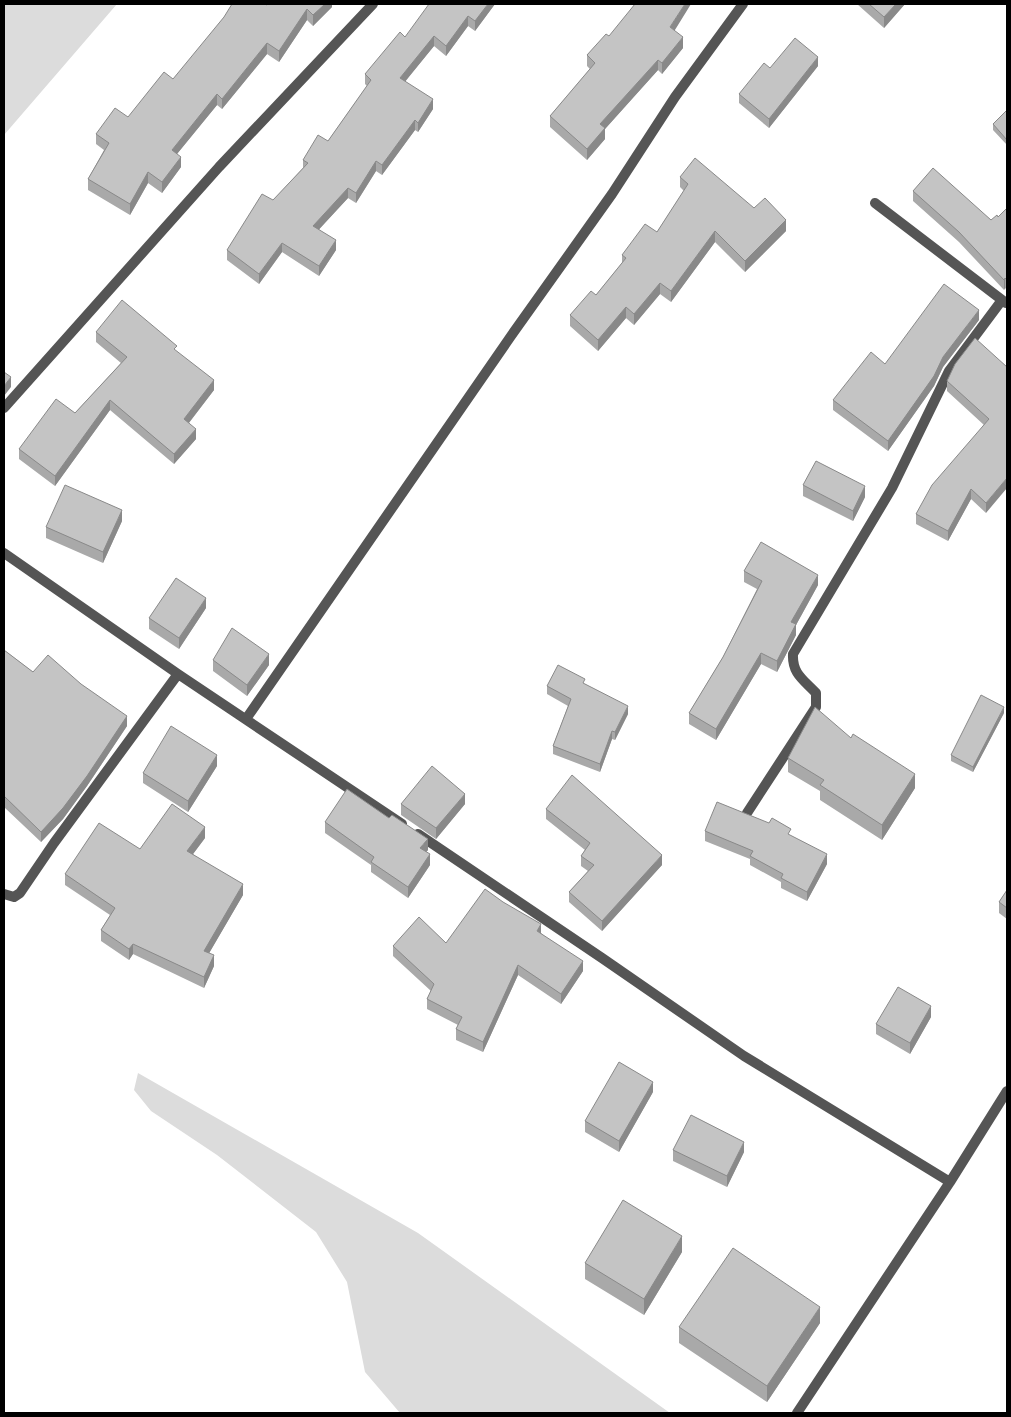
<svg xmlns="http://www.w3.org/2000/svg" width="1011" height="1417" font-family="'PT Sans',sans-serif">
<rect width="100%" height="100%" fill="#fff"/>
<path fill="#dcdcdc" d="M 4,4 L 117,4 L 4,135 Z
M 138,1073 L 418,1233 L 670,1413 L 400,1413 L 365,1372 L 347,1282 L 316,1232 L 217,1155 L 151,1111 L 134,1090 Z"/>
<g fill="none" stroke-linecap="round" stroke-linejoin="round">
<path stroke="#555" stroke-width="10" d="M 875,203 L 1006,303
M 4,408 L 219,167 L 373,4
M 4,553 L 178,674 L 402,824
M 246,719 L 511,336 L 612,194 L 675,97 L 743,4
M 747,813 L 816,707 L 816,693 C 804,680 792,674 793,654 L 892,488 L 949,371 L 1002,300
M 418,834 L 602,958 L 744,1056 L 950,1182
M 4,894 L 14,897 L 20,893 L 54,843 L 178,674
M 797,1413 L 950,1182 L 1007,1091"/>
</g>
<path fill="#a9a9a9" d="M 332,4 L 332,7 L 313,26 L 307,20 L 279,62 L 267,54 L 222,109 L 217,105 L 177,154 L 181,167 L 162,193 L 148,183 L 130,215 L 88,190 L 88,179 L 104,150 L 96,144 L 96,134 L 128,117 L 173,79 L 267,5 Z
M 495,4 L 475,31 L 468,26 L 446,56 L 434,46 L 405,81 L 433,109 L 418,132 L 415,130 L 382,175 L 376,171 L 356,203 L 348,198 L 319,229 L 336,250 L 319,276 L 282,252 L 259,284 L 227,260 L 227,250 L 303,168 L 303,160 L 328,141 L 367,86 L 365,84 L 365,74 L 405,37 Z
M 857,4 L 905,4 L 884,28 Z
M 675,31 L 683,48 L 662,74 L 658,70 L 605,129 L 605,139 L 587,160 L 550,127 L 550,116 L 590,69 L 587,66 L 587,55 L 609,36 Z
M 818,66 L 769,128 L 739,103 L 739,94 L 770,68 Z
M 1007,110 L 1007,145 L 993,130 L 993,124 Z
M 680,177 L 754,208 L 786,231 L 745,272 L 715,242 L 671,302 L 660,294 L 634,325 L 626,318 L 598,351 L 570,326 L 570,315 L 596,295 L 622,263 L 622,255 L 657,232 L 684,191 L 680,187 Z
M 913,191 L 991,220 L 998,217 L 1007,208 L 1007,290 L 1005,288 L 1004,290 L 959,242 L 913,201 Z
M 979,320 L 943,367 L 934,386 L 888,451 L 833,410 L 833,400 L 885,364 Z
M 96,332 L 177,352 L 214,390 L 189,423 L 196,439 L 174,464 L 110,410 L 55,486 L 19,459 L 19,449 L 75,413 L 121,363 L 96,342 Z
M 1007,367 L 986,513 L 971,499 L 948,541 L 916,524 L 916,514 L 984,425 L 947,391 L 947,381 Z
M 803,485 L 865,497 L 853,521 L 803,496 Z
M 122,521 L 103,563 L 46,538 L 46,527 Z
M 744,571 L 818,585 L 796,625 L 796,635 L 777,672 L 761,664 L 716,740 L 689,724 L 689,713 L 723,657 L 757,589 L 744,582 Z
M 206,608 L 179,649 L 149,629 L 149,618 Z
M 4,650 L 33,672 L 127,726 L 87,786 L 63,819 L 41,842 L 4,807 Z
M 213,660 L 269,665 L 247,696 L 213,671 Z
M 585,684 L 628,714 L 615,740 L 612,739 L 600,772 L 553,754 L 553,746 L 568,706 L 547,694 L 547,686 Z
M 1004,713 L 973,772 L 951,761 L 951,755 Z
M 851,738 L 915,788 L 882,840 L 820,800 L 820,791 L 788,772 L 788,758 Z
M 217,766 L 188,812 L 143,783 L 143,773 Z
M 401,804 L 465,804 L 436,839 L 401,815 Z
M 546,809 L 662,865 L 602,931 L 569,902 L 569,892 L 588,871 L 581,866 L 581,856 L 585,850 L 546,819 Z
M 389,818 L 428,850 L 426,852 L 430,865 L 408,898 L 371,872 L 371,865 L 325,833 L 325,822 Z
M 705,831 L 791,836 L 827,864 L 807,901 L 781,888 L 781,882 L 750,865 L 750,859 L 705,841 Z
M 205,838 L 193,854 L 243,895 L 209,953 L 214,966 L 204,988 L 133,954 L 129,960 L 101,941 L 101,930 L 110,915 L 65,885 L 65,874 L 140,849 Z
M 1007,890 L 1007,919 L 999,913 L 999,902 Z
M 541,933 L 583,971 L 561,1004 L 518,975 L 483,1052 L 456,1040 L 456,1029 L 458,1025 L 427,1009 L 427,999 L 431,991 L 393,956 L 393,946 L 446,943 Z
M 931,1017 L 910,1054 L 876,1034 L 876,1024 Z
M 653,1092 L 619,1152 L 585,1132 L 585,1121 Z
M 673,1150 L 744,1152 L 727,1187 L 673,1161 Z
M 682,1252 L 644,1315 L 585,1279 L 585,1263 Z
M 820,1323 L 767,1402 L 679,1343 L 679,1327 Z"/>
<path fill="#898989" d="M 325,4 L 332,4 L 332,7 L 313,26 L 313,15 Z
M 488,4 L 495,4 L 475,31 L 475,21 Z
M 685,4 L 691,4 L 670,38 L 670,27 Z
M 896,4 L 905,4 L 884,28 L 884,17 Z
M 307,9 L 307,20 L 279,62 L 279,51 Z
M 468,16 L 468,26 L 446,56 L 446,46 Z
M 434,36 L 434,46 L 400,88 L 400,78 Z
M 683,37 L 683,48 L 662,74 L 662,63 Z
M 267,43 L 267,54 L 222,109 L 222,99 Z
M 818,57 L 818,66 L 769,128 L 769,119 Z
M 658,60 L 658,70 L 605,129 L 605,139 L 587,160 L 587,149 L 600,124 Z
M 217,94 L 217,105 L 172,160 L 172,150 Z
M 433,99 L 433,109 L 418,132 L 418,123 Z
M 415,120 L 415,130 L 382,175 L 382,165 Z
M 181,157 L 181,167 L 162,193 L 162,182 Z
M 376,161 L 376,171 L 356,203 L 356,193 Z
M 148,172 L 148,183 L 130,215 L 130,204 Z
M 348,188 L 348,198 L 313,236 L 313,226 Z
M 786,220 L 786,231 L 745,272 L 745,261 Z
M 715,231 L 715,242 L 671,302 L 671,291 Z
M 336,240 L 336,250 L 319,276 L 319,266 Z
M 282,243 L 282,252 L 259,284 L 259,274 Z
M 1005,278 L 1005,288 L 1004,290 L 1004,280 Z
M 660,283 L 660,294 L 634,325 L 634,314 Z
M 626,307 L 626,318 L 598,351 L 598,340 Z
M 979,310 L 979,320 L 943,367 L 934,386 L 888,451 L 888,441 L 943,357 Z
M 11,377 L 11,387 L 4,396 L 4,386 Z
M 214,380 L 214,390 L 184,429 L 184,419 Z
M 110,400 L 110,410 L 55,486 L 55,476 Z
M 196,429 L 196,439 L 174,464 L 174,454 Z
M 1007,478 L 1007,488 L 986,513 L 986,503 Z
M 865,486 L 865,497 L 853,521 L 853,511 Z
M 971,489 L 971,499 L 948,541 L 948,531 Z
M 122,510 L 122,521 L 103,563 L 103,552 Z
M 818,575 L 818,585 L 796,625 L 796,635 L 777,672 L 777,661 L 791,622 Z
M 206,598 L 206,608 L 179,649 L 179,638 Z
M 761,653 L 761,664 L 716,740 L 716,729 Z
M 269,654 L 269,665 L 247,696 L 247,685 Z
M 628,706 L 628,714 L 615,740 L 615,732 Z
M 1004,707 L 1004,713 L 973,772 L 973,767 Z
M 127,716 L 127,726 L 87,786 L 63,819 L 41,842 L 41,832 Z
M 612,731 L 612,739 L 600,772 L 600,764 Z
M 217,755 L 217,766 L 188,812 L 188,801 Z
M 915,774 L 915,788 L 882,840 L 882,825 Z
M 465,794 L 465,804 L 436,839 L 436,828 Z
M 205,827 L 205,838 L 187,862 L 187,851 Z
M 428,839 L 428,850 L 420,859 L 420,848 Z
M 430,854 L 430,865 L 408,898 L 408,887 Z
M 827,854 L 827,864 L 807,901 L 807,892 Z
M 662,855 L 662,865 L 602,931 L 602,921 Z
M 243,884 L 243,895 L 204,962 L 204,951 Z
M 541,924 L 541,934 L 537,931 Z
M 133,944 L 133,954 L 129,960 L 129,949 Z
M 214,955 L 214,966 L 204,988 L 204,977 Z
M 583,961 L 583,971 L 561,1004 L 561,994 Z
M 518,965 L 518,975 L 483,1052 L 483,1042 Z
M 931,1006 L 931,1017 L 910,1054 L 910,1043 Z
M 653,1082 L 653,1092 L 619,1152 L 619,1141 Z
M 744,1142 L 744,1152 L 727,1187 L 727,1176 Z
M 682,1236 L 682,1252 L 644,1315 L 644,1299 Z
M 820,1307 L 820,1323 L 767,1402 L 767,1386 Z"/>
<path fill="#c4c4c4" stroke="#898989" d="M 232,4 L 265,4 L 267,5 L 267,4 L 325,4 L 313,15 L 307,9 L 279,51 L 267,43 L 222,99 L 217,94 L 172,150 L 181,157 L 162,182 L 148,172 L 130,204 L 88,179 L 109,143 L 96,134 L 115,108 L 128,117 L 164,72 L 173,79 L 224,17 Z
M 429,4 L 488,4 L 475,21 L 468,16 L 446,46 L 434,36 L 400,78 L 433,99 L 418,123 L 415,120 L 382,165 L 376,161 L 356,193 L 348,188 L 313,226 L 336,240 L 319,266 L 282,243 L 259,274 L 227,250 L 262,194 L 273,200 L 308,163 L 303,160 L 318,135 L 328,141 L 371,80 L 365,74 L 400,32 L 405,37 Z
M 635,4 L 685,4 L 670,27 L 683,37 L 662,63 L 658,60 L 600,124 L 605,128 L 587,149 L 550,116 L 595,63 L 587,55 L 606,34 L 609,36 Z
M 869,4 L 896,4 L 884,17 Z
M 795,38 L 818,57 L 769,119 L 739,94 L 764,63 L 770,68 Z
M 1007,110 L 1007,140 L 993,124 Z
M 695,158 L 754,208 L 765,198 L 786,220 L 745,261 L 715,231 L 671,291 L 660,283 L 634,314 L 626,307 L 598,340 L 570,315 L 591,291 L 596,295 L 626,258 L 622,255 L 645,224 L 657,232 L 688,184 L 680,177 Z
M 933,168 L 991,220 L 997,215 L 998,217 L 1007,208 L 1007,280 L 1005,278 L 1004,280 L 959,232 L 913,191 Z
M 944,284 L 979,310 L 943,357 L 934,376 L 888,441 L 833,400 L 871,352 L 885,364 Z
M 122,300 L 177,346 L 174,349 L 214,380 L 184,419 L 196,429 L 174,454 L 110,400 L 55,476 L 19,449 L 56,399 L 75,413 L 127,357 L 96,332 Z
M 975,338 L 1007,367 L 1007,478 L 986,503 L 971,489 L 948,531 L 916,514 L 932,485 L 989,419 L 947,381 L 955,364 Z
M 4,372 L 11,377 L 4,386 Z
M 816,461 L 865,486 L 853,511 L 803,485 Z
M 65,485 L 122,510 L 103,552 L 46,527 Z
M 761,542 L 818,575 L 791,622 L 796,624 L 777,661 L 761,653 L 716,729 L 689,713 L 723,657 L 762,581 L 744,571 Z
M 176,578 L 206,598 L 179,638 L 149,618 Z
M 232,628 L 269,654 L 247,685 L 213,660 Z
M 4,650 L 33,672 L 48,655 L 81,684 L 127,716 L 87,776 L 63,808 L 41,832 L 4,796 Z
M 558,665 L 585,679 L 583,683 L 628,706 L 615,732 L 612,731 L 600,764 L 553,746 L 571,699 L 547,686 Z
M 981,695 L 1004,707 L 973,767 L 951,755 Z
M 815,707 L 851,738 L 853,734 L 915,774 L 882,825 L 820,785 L 824,780 L 788,758 Z
M 171,726 L 217,755 L 188,801 L 143,773 Z
M 432,766 L 465,794 L 436,828 L 401,804 Z
M 572,775 L 662,855 L 602,921 L 569,892 L 594,865 L 581,856 L 590,843 L 546,809 Z
M 347,789 L 389,818 L 392,815 L 428,839 L 420,848 L 430,854 L 408,887 L 371,862 L 374,857 L 325,822 Z
M 717,802 L 769,823 L 772,818 L 791,829 L 788,834 L 827,854 L 807,892 L 781,878 L 783,874 L 750,856 L 753,851 L 705,831 Z
M 172,804 L 205,827 L 187,851 L 243,884 L 204,951 L 214,955 L 204,977 L 133,944 L 129,949 L 101,930 L 115,908 L 65,874 L 99,823 L 140,849 Z
M 485,889 L 503,902 L 541,924 L 537,931 L 583,961 L 561,994 L 518,965 L 483,1042 L 456,1029 L 462,1017 L 427,999 L 434,984 L 393,946 L 419,917 L 446,943 Z
M 1007,890 L 1007,908 L 999,902 Z
M 898,987 L 931,1006 L 910,1043 L 876,1024 Z
M 619,1062 L 653,1082 L 619,1141 L 585,1121 Z
M 691,1115 L 744,1142 L 727,1176 L 673,1150 Z
M 623,1200 L 682,1236 L 644,1299 L 585,1263 Z
M 733,1248 L 820,1307 L 767,1386 L 679,1327 Z"/>
<rect width="1011" height="1417" fill="none" stroke="#000000" stroke-width="10"/>
</svg>
